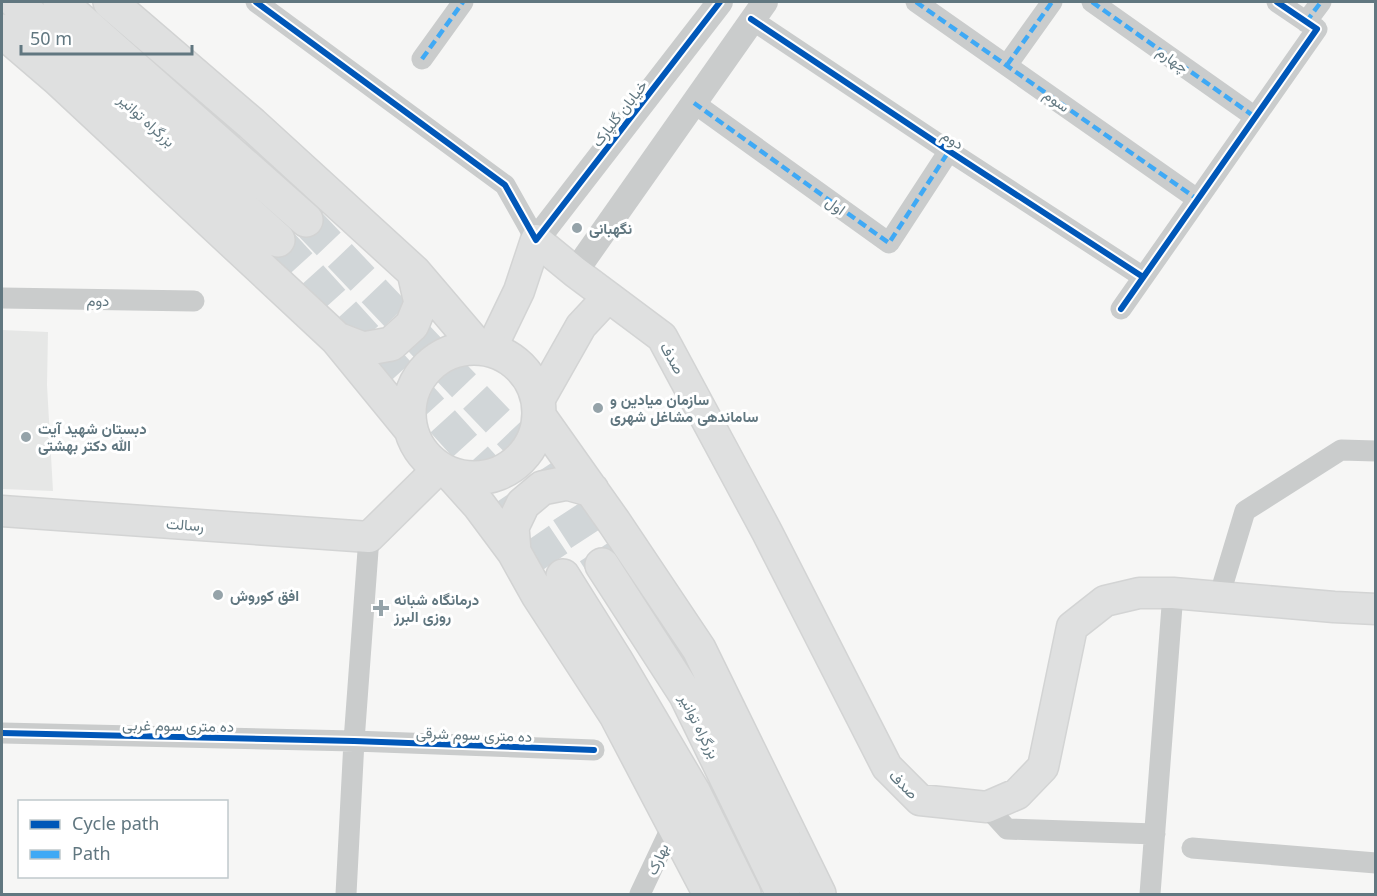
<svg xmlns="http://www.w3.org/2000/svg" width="1377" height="896" font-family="'Noto Sans',Vazirmatn,sans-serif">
<rect width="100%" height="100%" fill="#f6f6f5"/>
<path fill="#e6e7e6" d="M 2,330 L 48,332 L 47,385 L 53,491 L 2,489 Z"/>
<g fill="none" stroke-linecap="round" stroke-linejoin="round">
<path stroke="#d1d6d8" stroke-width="33" stroke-dasharray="33 16" stroke-linecap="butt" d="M 306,220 L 531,456 L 602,565
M 278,240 L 504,489 L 563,576"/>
<defs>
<path id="secondary" d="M 491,349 L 519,291 L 536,240 L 575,272 L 662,337 L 767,532 L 887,767 L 920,800 L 987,807 L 1017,794 L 1043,767 L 1072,627 L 1105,601 L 1139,593 L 1173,593 L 1334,607 L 1376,609
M 538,402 L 581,326 L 608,297
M 2,511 L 369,537 L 439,468"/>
<path id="trunk" d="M 16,2 L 278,240
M 60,2 L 306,220
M 110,2 L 252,124 L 414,272 L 478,347
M 2,31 L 58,79 L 337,339 L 409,427
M 337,339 L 363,349 L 391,344 L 412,325 L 421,303 L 414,272
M409 413a65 65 0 1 1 130 0a65 65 0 1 1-130 0Z
M 539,416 L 614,522 L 699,649 L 819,894
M 452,475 L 479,505 L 514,552 L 538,595 L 616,715 L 710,894
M 514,552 L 512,527 L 523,504 L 542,488 L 567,483 L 592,490
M 602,565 L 686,695 L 783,894
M 563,576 L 615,659 L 694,793 L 744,894"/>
</defs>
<use href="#secondary" stroke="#d3d4d4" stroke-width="33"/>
<use href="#trunk" stroke="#d2d3d3" stroke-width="36"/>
<path stroke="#cacccc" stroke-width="21" d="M 256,2 L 505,185 L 536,240
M 916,2 L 1197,199
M 1092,2 L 1255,117
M 751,19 L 949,151 L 1143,277
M 1306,22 L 1321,2
M 422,59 L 463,2
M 1007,65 L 1052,2
M 694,103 L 889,243 L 949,151
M 2,298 L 194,301
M 1121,309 L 1317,29 L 1277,2
M 1219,597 L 1245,511 L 1341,450 L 1376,451
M 2,733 L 354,741 L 594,750
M 987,807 L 1007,829 L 1155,834
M 1192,848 L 1376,863
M 346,894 L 354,741 L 369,537
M 640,894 L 673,824
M 1150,894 L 1173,593"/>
<path stroke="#cacccc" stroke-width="26" d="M 536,240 L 720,2
M 575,272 L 765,2"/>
<use href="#secondary" stroke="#dfe0e0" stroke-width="30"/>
<use href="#trunk" stroke="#dfe0e0" stroke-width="33"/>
<path stroke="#3fa9f5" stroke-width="4.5" stroke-dasharray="9 4.5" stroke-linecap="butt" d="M 916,2 L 1197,199
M 1092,2 L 1255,117
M 1306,22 L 1321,2
M 422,59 L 463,2
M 1007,65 L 1052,2
M 694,103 L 889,243 L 949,151"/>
<defs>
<path id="cycleway" d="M 256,2 L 505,185 L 536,240 L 720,2
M 751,19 L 949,151 L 1143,277
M 1121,309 L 1317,29 L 1277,2
M 2,733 L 354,741 L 594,750"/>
</defs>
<use href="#cycleway" stroke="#fff" stroke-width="10"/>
<use href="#cycleway" stroke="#0057b8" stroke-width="6"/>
</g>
<g fill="#95a3a9" stroke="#fff" stroke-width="2">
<circle cx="577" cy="228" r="6"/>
<circle cx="598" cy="408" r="6"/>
<circle cx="26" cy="437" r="6"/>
<circle cx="218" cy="595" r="6"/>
<path d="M378 599h6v6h6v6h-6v6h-6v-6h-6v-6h6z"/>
</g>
<g text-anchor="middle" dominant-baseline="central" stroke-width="6" stroke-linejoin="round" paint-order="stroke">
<g font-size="15" fill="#617780" stroke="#fff">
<text transform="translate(1173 59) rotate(35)">چهارم</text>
<text transform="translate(1057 100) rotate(35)">سوم</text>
<text transform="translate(619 113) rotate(-52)">خیابان گلپارک</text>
<text transform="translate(147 120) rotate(42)">بزرگراه توانیر</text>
<text transform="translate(953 139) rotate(33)">دوم</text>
<text transform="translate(836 205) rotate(36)">اول</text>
<text transform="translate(98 300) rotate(1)">دوم</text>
<text transform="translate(673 358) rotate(61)">صدف</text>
<text transform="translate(185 524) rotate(4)">رسالت</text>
<text transform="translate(178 725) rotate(1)">ده متری سوم غربی</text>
<text transform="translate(700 726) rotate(63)">بزرگراه توانیر</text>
<text transform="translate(474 734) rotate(2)">ده متری سوم شرقی</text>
<text transform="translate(904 784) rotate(45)">صدف</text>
<text transform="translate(657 859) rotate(-66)">بهارک</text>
</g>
<g font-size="15" font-weight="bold" fill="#617780" stroke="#fff" text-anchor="start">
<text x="589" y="228">نگهبانی</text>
<text x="610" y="399">سازمان میادین و<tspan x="610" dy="17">ساماندهی مشاغل شهری</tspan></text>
<text x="38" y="428">دبستان شهید آیت<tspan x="38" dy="17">الله دکتر بهشتی</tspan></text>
<text x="230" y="595">افق کوروش</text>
<text x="394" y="599">درمانگاه شبانه<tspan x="394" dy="17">روزی البرز</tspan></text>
</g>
</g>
<rect width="1377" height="896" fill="none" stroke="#617780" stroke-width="6"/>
<rect x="18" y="800" width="210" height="78" fill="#ffffff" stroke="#c0c9cc" stroke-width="1.5"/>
<rect x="30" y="820" width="30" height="9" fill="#0057b8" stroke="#c0c9cc" stroke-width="1.5"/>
<text x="72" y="830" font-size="18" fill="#617780">Cycle path</text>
<rect x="30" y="850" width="30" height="9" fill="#3fa9f5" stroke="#c0c9cc" stroke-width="1.5"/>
<text x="72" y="860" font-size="18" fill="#617780">Path</text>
<path d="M21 45v9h171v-9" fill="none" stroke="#617780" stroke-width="3"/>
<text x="30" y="45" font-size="18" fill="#617780" stroke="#ffffff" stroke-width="4.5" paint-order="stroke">50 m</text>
</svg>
